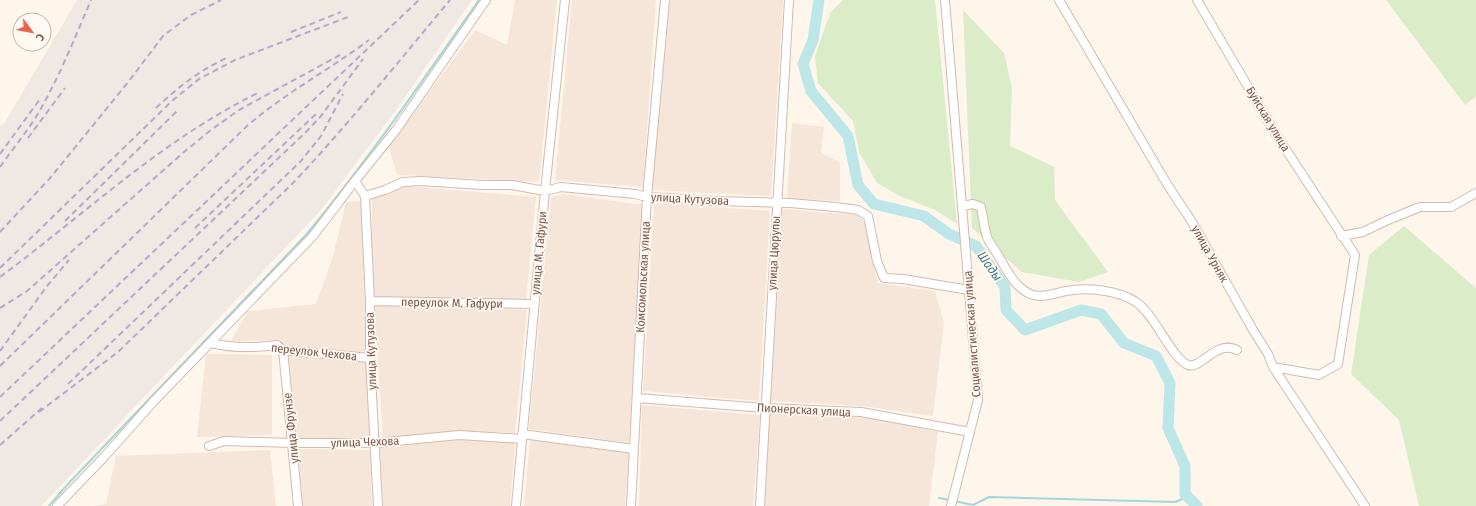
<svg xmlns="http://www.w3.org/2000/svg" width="1476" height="506" font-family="'Fira Sans Condensed',sans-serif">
<rect width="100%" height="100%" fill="#fef5eb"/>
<path fill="#f6e6d9" d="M 515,0 L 557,0 L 539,182 L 397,175 L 389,147 L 475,30 L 507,45 Z
M 572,0 L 656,0 L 643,187 L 555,180 Z
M 669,0 L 783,0 L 771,196 L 652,190 Z
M 792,123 L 824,127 L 821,153 L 840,162 L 840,201 L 787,198 Z
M 405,186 L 536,197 L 526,300 L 372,298 L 372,199 Z
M 564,194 L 643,205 L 629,443 L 529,429 L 551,197 Z
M 361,201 L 367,354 L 285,347 L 279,340 L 231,341 L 248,311 L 316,304 L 333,256 L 346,202 Z
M 654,203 L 770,211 L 759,401 L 643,391 Z
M 782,209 L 857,215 L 864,221 L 878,283 L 935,291 L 944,323 L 933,416 L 862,406 L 770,401 Z
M 374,305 L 498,308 L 527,310 L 515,433 L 456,431 L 383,438 Z
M 206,354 L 272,355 L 272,435 L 197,437 Z
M 288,355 L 368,362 L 371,440 L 296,438 Z
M 642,405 L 760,415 L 753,506 L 639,506 Z
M 770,413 L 873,418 L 938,432 L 929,506 L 764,506 Z
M 460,440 L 515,443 L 510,506 L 383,506 L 380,447 Z
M 530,440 L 629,453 L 625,506 L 524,506 Z
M 299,449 L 370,450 L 372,506 L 301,506 Z
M 270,450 L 276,506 L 94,506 L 106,504 L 116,456 Z"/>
<path fill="#efe8e3" d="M 77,0 L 472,0 L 396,110 L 320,211 L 41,506 L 0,506 L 0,126 L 4,124 Z"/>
<path fill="#daedc8" d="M 843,0 L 935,0 L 957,224 L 935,210 L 900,196 L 877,183 L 859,152 L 853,121 L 818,83 L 815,56 L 830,13 Z
M 1386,0 L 1476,0 L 1476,97 L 1465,105 Z
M 963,10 L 1004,53 L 1012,87 L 1010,146 L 1054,167 L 1055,200 L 1108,272 L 1079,282 L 1022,272 L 972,228 Z
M 1404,226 L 1476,288 L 1476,506 L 1419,506 L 1399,420 L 1351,374 L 1369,255 Z"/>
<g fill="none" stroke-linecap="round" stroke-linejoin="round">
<path stroke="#a3d7dc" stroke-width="2" d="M 939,498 L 950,500
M 954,501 L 973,505 L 989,497 L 1175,502 L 1187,497
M 49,506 L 67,485 L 306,235 C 368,160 423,80 479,0"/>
<path stroke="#bde6e9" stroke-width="11" d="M 819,0 L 813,40 L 803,64 L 811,91 L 848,136 L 858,185 L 874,204 L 924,216 L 949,234 L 976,246 L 1005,287 L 1006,310 L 1025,330 L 1081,310 L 1101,314 L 1124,343 L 1156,356 L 1170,383 L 1168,428 L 1185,466 L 1185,494 L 1197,506"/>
<defs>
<path id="minor" d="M 945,0 L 978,400 L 951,506
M 1059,0 L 1167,184 L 1192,222 L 1253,330 L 1268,354 L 1273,367 L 1365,506
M 1197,0 L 1277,136 L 1355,255 L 1338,364 L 1319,375 L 1273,367
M 355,181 L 365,196 L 370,301 L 370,358 L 378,506
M 365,196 L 385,190 L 403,182 L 420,181 L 482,185 L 512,185 L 545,191 L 561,187 L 635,194 L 647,197 L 713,201 L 790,203 L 836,207 L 858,210 L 868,216 L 877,261 L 884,278 L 903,279 L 969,290
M 962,206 L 973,204 L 981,207 C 983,217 984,227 987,237 C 989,242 993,247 996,252 C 1006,267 1014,289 1033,295 C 1044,298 1055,293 1066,291 C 1087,287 1118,290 1136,302 C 1154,313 1172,359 1188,365 C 1201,370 1216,339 1237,350
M 1341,236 L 1363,232 L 1388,220 L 1420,207 L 1451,207 L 1476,193
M 370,301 L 534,304
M 210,343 C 232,348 255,348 277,345 L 283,350 L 370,358
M 283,350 L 298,506
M 637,398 L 765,408 L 861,412 L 970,432
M 522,434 L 634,449
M 209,446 L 224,441 L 293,443 L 376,443 L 459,435 L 522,439
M 57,506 L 105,456 L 154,401 L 313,236 L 355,181 L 396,130 L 486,0
M 516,506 L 545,191 L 565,0
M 631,506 L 647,197 L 665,0
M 760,506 L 789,0"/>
</defs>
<use href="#minor" stroke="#d2bbaf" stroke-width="10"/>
<use href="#minor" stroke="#fff" stroke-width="8"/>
<path stroke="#b7a7ca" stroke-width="2" stroke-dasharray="6 4" stroke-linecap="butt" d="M 291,32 L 341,12
M 156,108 C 178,87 201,69 229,57
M 28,138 L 65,88
M 0,154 L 40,99
M 0,167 C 12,150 25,134 36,117 C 58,80 74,40 91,0
M 65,221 L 178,110
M 195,228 L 316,114
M 0,232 L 51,177 L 129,81 L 163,36 L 191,15 L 221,0
M 0,268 L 173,100 L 199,79 L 235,60 L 348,17
M 0,277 C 85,214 164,138 260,92
M 0,308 L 27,291 L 184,152 L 211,130 L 239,110 L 340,55
M 0,351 L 47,286 L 69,260
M 0,366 L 247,126 C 285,93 329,70 369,40
M 68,384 L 301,161 L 321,136 L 343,94
M 0,397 L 419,0
M 39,412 L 118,352 L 293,183 C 348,125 398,62 450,0
M 0,421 L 305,133 L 321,116 L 363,59
M 0,445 L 42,408"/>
</g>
<g text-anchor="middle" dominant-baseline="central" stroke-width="3.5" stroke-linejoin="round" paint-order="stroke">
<g font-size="12" fill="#7b594b" stroke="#fff9f3">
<text transform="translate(1268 119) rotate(59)">Буйская улица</text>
<text transform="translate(690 199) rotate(3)">улица Кутузова</text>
<text transform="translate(539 253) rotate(-85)">улица М. Гафури</text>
<text transform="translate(774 253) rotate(-87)">улица Цюрупы</text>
<text transform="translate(1210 254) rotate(61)">улица Урняк</text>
<text transform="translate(643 277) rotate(-87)">Комсомольская улица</text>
<text transform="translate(452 303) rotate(1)">переулок М. Гафури</text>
<text transform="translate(972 334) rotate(-94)">Социалистическая улица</text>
<text transform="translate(371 351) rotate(-92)">улица Кутузова</text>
<text transform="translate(314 352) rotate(6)">переулок Чехова</text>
<text transform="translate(804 410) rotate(3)">Пионерская улица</text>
<text transform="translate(291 428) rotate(-96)">улица Фрунзе</text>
<text transform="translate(365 442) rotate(-2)">улица Чехова</text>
</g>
<g font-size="13" font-style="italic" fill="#3d7b81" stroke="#fff9f3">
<text transform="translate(990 266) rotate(55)">Шады</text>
</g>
</g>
<g transform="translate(32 32) rotate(122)"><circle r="19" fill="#fff9f3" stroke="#cab9b0"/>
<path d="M0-3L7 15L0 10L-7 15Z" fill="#ec634c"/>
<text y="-6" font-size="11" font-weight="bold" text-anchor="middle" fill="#7b594b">С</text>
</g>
</svg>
